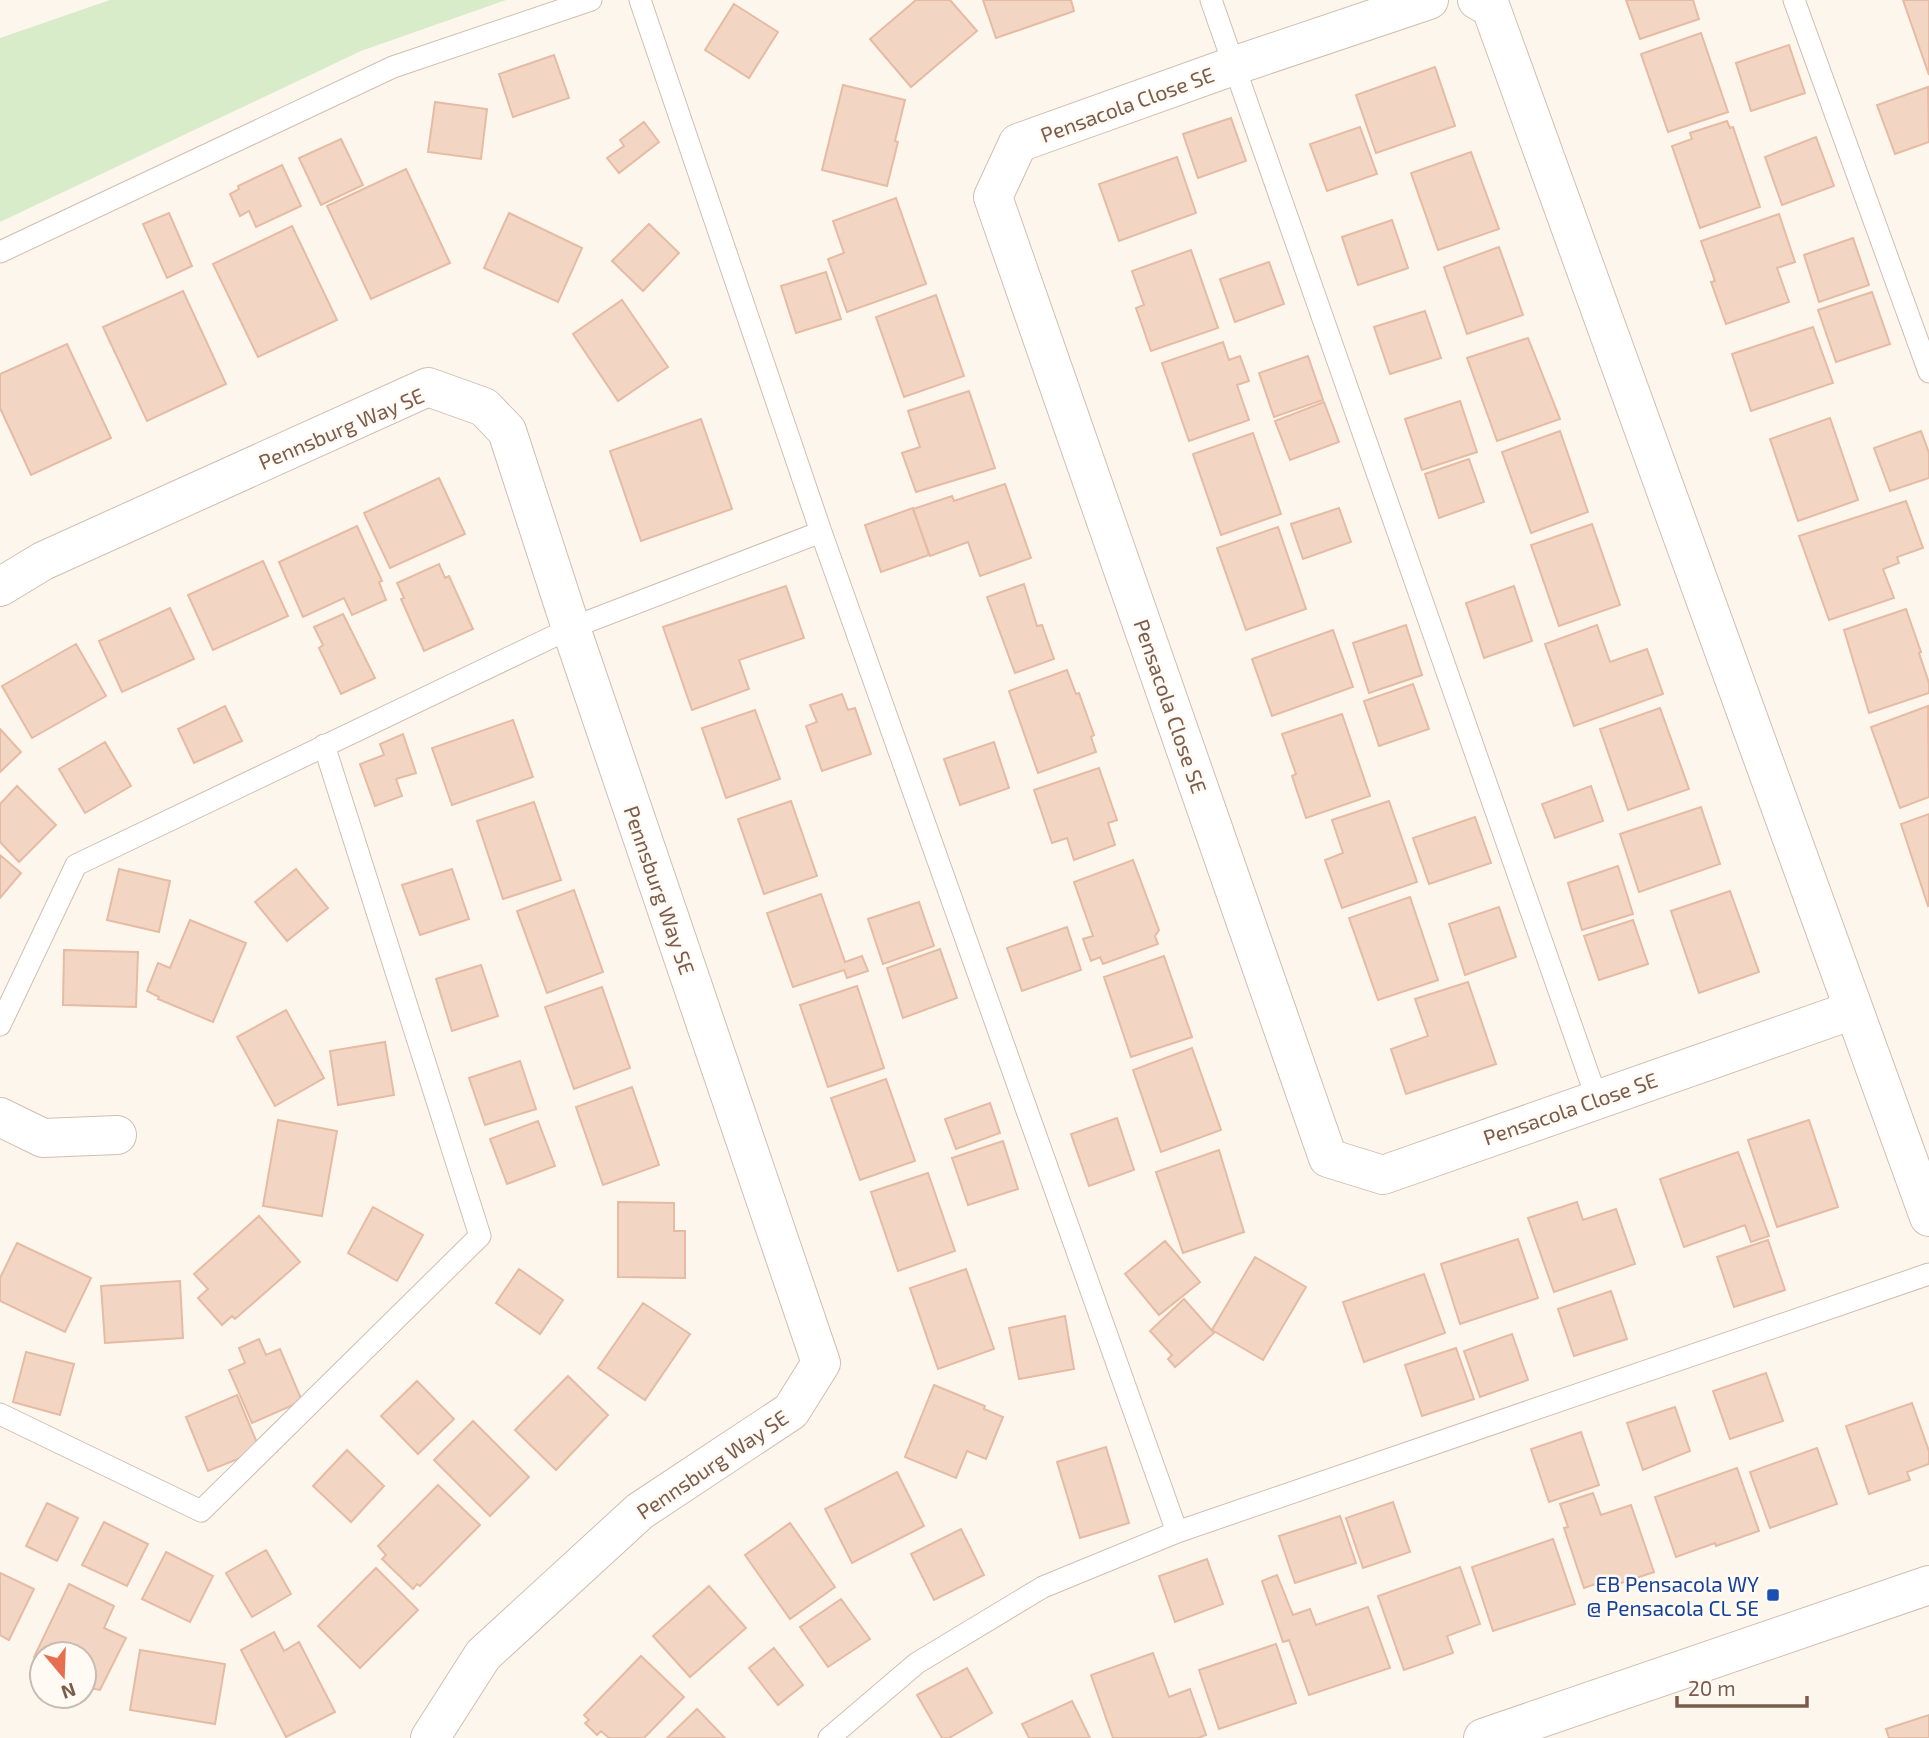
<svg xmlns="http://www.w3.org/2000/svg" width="1929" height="1738" font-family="'Exo 2',sans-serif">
<rect width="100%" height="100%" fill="#fdf6ec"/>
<path fill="#d8ecc9" d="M 110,0 L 506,0 L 361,51 L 0,222 L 0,38 Z"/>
<path fill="#f3d5c3" stroke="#e6bba3" stroke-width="2" d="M 916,0 L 950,0 L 977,31 L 911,87 L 870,39 Z
M 983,0 L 1071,0 L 1074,11 L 996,38 Z
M 1626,0 L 1693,0 L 1699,19 L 1640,39 Z
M 1903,0 L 1929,0 L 1929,75 Z
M 734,4 L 778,32 L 749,78 L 705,50 Z
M 1701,33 L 1728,112 L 1668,132 L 1641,54 Z
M 1789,45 L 1805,93 L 1751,111 L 1736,63 Z
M 554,55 L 569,98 L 513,117 L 499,74 Z
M 1435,67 L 1455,126 L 1376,153 L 1356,95 Z
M 843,85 L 905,100 L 895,141 L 898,142 L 887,186 L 822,170 Z
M 1928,87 L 1929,142 L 1895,154 L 1877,105 Z
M 435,102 L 487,109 L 481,159 L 428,152 Z
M 1231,118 L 1246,161 L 1198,178 L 1183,134 Z
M 1727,121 L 1730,128 L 1733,127 L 1760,207 L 1700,228 L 1672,146 L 1692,139 L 1690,133 Z
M 644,122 L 659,142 L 619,173 L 607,158 L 624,146 L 620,140 Z
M 1360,127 L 1377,174 L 1327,191 L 1310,144 Z
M 1816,137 L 1834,186 L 1782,205 L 1765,157 Z
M 341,139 L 363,185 L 321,205 L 299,158 Z
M 1471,152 L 1499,229 L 1438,250 L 1411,173 Z
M 1177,157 L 1196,213 L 1119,241 L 1099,184 Z
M 282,165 L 301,206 L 256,227 L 249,211 L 240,216 L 230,194 L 239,189 L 238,186 Z
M 406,169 L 450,263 L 371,299 L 327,206 Z
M 896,198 L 926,284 L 847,312 L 828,259 L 844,253 L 833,221 Z
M 169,213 L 192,266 L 167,278 L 143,224 Z
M 509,213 L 582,248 L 558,302 L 484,268 Z
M 1779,214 L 1795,262 L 1777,268 L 1789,302 L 1726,324 L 1711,282 L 1715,281 L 1701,241 Z
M 1392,220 L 1408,268 L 1358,285 L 1342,237 Z
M 649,224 L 679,253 L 643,291 L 612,261 Z
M 292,226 L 337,320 L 258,357 L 213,264 Z
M 1853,238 L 1869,285 L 1819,302 L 1804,255 Z
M 1499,247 L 1523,315 L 1467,334 L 1444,267 Z
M 1191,250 L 1218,328 L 1151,351 L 1136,308 L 1144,305 L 1132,271 Z
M 1269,262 L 1284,304 L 1235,322 L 1220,279 Z
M 826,272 L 841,319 L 796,333 L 781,286 Z
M 183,291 L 226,384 L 147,421 L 103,327 Z
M 1872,292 L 1890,344 L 1836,362 L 1818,310 Z
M 936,295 L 964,376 L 904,397 L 876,317 Z
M 622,300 L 668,367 L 618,401 L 573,334 Z
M 1425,311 L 1441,358 L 1390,374 L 1374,327 Z
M 1813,327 L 1833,383 L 1751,411 L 1732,354 Z
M 1528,338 L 1560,419 L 1497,441 L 1467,358 Z
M 1223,342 L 1229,360 L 1240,356 L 1249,381 L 1237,385 L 1249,420 L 1189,441 L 1162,363 Z
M 67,344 L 111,438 L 31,475 L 0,408 L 0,374 Z
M 1308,356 L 1323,400 L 1274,417 L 1259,373 Z
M 969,391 L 995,468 L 916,492 L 902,453 L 920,447 L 908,411 Z
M 1460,401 L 1477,452 L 1422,470 L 1405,419 Z
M 1324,402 L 1339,442 L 1290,460 L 1275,421 Z
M 1830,418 L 1858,500 L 1798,521 L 1770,439 Z
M 701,419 L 732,509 L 641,541 L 610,451 Z
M 1560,431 L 1588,512 L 1531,533 L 1502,452 Z
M 1921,431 L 1929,453 L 1929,478 L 1890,491 L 1874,448 Z
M 1253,433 L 1281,514 L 1221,535 L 1193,454 Z
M 1469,459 L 1484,502 L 1439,518 L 1425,474 Z
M 439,478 L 465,534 L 390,568 L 364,513 Z
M 1005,484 L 1031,558 L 980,576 L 968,542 L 930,556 L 913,509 L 952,496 L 954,501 Z
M 1906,501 L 1923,548 L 1897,557 L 1899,563 L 1883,569 L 1894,598 L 1829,620 L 1799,536 Z
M 913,508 L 929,555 L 881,572 L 865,525 Z
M 1339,508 L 1351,542 L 1303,559 L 1291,524 Z
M 1592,524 L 1620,605 L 1559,626 L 1531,545 Z
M 357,526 L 382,581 L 379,582 L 386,600 L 352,615 L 344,598 L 303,617 L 279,562 Z
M 1278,527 L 1306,609 L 1246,630 L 1217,548 Z
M 263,561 L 288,616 L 213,650 L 188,595 Z
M 439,564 L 445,578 L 449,576 L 473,629 L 424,651 L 401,599 L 404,598 L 397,583 Z
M 1024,584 L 1037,626 L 1042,625 L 1054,659 L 1015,673 L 987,597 Z
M 786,586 L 804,638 L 739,660 L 749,689 L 692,710 L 663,627 Z
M 1514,586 L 1532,641 L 1484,658 L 1466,603 Z
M 170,608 L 194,659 L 122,692 L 99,641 Z
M 1906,609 L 1921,652 L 1919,653 L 1929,683 L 1929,693 L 1869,713 L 1844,630 Z
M 343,614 L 375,678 L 341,694 L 319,648 L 323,645 L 314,627 Z
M 1406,625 L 1422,675 L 1369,693 L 1353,643 Z
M 1597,625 L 1610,662 L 1647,649 L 1663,694 L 1574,726 L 1545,644 Z
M 1333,630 L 1353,687 L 1272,716 L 1252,659 Z
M 76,644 L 106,696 L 32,738 L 2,686 Z
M 1067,670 L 1076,694 L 1079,693 L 1094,735 L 1091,737 L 1096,752 L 1038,773 L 1009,691 Z
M 1413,684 L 1429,729 L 1379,746 L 1364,701 Z
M 842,694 L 848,710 L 855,708 L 871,754 L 822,771 L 806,726 L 817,722 L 810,705 Z
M 225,706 L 242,741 L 194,763 L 178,729 Z
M 1928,706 L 1929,797 L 1900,808 L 1871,727 Z
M 1660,708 L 1689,789 L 1628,810 L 1600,729 Z
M 755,710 L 780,779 L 726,798 L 702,728 Z
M 1342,714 L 1370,796 L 1306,818 L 1292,776 L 1296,774 L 1282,734 Z
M 513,720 L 533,777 L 452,805 L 432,748 Z
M 0,729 L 21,752 L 0,772 Z
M 403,734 L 416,773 L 396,779 L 402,796 L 375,806 L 360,764 L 384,755 L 380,744 Z
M 105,742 L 131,786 L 85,813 L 59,769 Z
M 994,742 L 1009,788 L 960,805 L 944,759 Z
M 1099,768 L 1117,820 L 1108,823 L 1115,845 L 1074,860 L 1067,838 L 1052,843 L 1034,790 Z
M 17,786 L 56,825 L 19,862 L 0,842 L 0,804 Z
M 1591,786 L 1603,821 L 1555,838 L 1542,804 Z
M 791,801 L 817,876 L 764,894 L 738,819 Z
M 1389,801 L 1417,882 L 1342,908 L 1325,860 L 1343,853 L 1332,820 Z
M 534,802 L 561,880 L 503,899 L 477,821 Z
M 1701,807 L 1720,864 L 1639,892 L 1620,834 Z
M 1929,814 L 1929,905 L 1928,906 L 1901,824 Z
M 1475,817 L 1491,863 L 1429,884 L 1413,838 Z
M 0,855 L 21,873 L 0,898 Z
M 1133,860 L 1159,930 L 1155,936 L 1158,944 L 1103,964 L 1100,957 L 1091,961 L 1083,939 L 1093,936 L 1074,882 Z
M 1618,866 L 1633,914 L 1582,930 L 1568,883 Z
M 119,869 L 170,881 L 159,932 L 107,920 Z
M 296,869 L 328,908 L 287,941 L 255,902 Z
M 452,869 L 469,919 L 420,935 L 402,885 Z
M 574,890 L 603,972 L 547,993 L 517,911 Z
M 1730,891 L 1759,972 L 1699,993 L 1671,911 Z
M 821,894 L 845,962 L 862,956 L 868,971 L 847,978 L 844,970 L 793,987 L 767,913 Z
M 1410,897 L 1438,980 L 1378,1000 L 1349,918 Z
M 919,902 L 934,946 L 883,964 L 868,919 Z
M 1499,907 L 1516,957 L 1465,975 L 1449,924 Z
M 190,920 L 246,943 L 213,1022 L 158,999 L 159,997 L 147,991 L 158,963 L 170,968 Z
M 1633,920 L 1648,964 L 1599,980 L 1584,936 Z
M 1067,927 L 1081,970 L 1022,991 L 1007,948 Z
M 940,949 L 957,998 L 903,1018 L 887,968 Z
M 64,950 L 138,952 L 136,1007 L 63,1005 Z
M 1164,956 L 1192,1037 L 1131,1057 L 1104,977 Z
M 481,965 L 498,1016 L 452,1031 L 436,979 Z
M 1468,982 L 1496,1064 L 1406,1094 L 1391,1049 L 1428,1036 L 1415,999 Z
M 857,986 L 884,1068 L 828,1087 L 800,1005 Z
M 602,987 L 630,1068 L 574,1089 L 545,1007 Z
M 286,1010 L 324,1078 L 275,1106 L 237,1037 Z
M 385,1042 L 394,1095 L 338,1105 L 330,1051 Z
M 1192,1048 L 1221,1130 L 1161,1152 L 1133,1070 Z
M 520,1061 L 536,1109 L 485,1125 L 469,1078 Z
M 886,1079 L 915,1161 L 860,1180 L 831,1098 Z
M 632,1087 L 659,1165 L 603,1185 L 576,1107 Z
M 990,1103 L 1000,1133 L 956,1149 L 945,1119 Z
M 1117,1118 L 1134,1170 L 1089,1186 L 1071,1134 Z
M 278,1120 L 337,1131 L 322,1216 L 263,1206 Z
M 1809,1120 L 1838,1207 L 1777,1227 L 1748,1140 Z
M 538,1121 L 555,1166 L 507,1184 L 490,1139 Z
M 1003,1141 L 1018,1189 L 968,1205 L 952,1158 Z
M 1219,1150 L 1244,1232 L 1183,1253 L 1156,1172 Z
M 1738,1152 L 1769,1236 L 1751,1242 L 1745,1225 L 1684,1247 L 1660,1179 Z
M 928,1173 L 955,1251 L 898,1271 L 871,1192 Z
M 618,1202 L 674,1203 L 674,1231 L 685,1231 L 685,1278 L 618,1277 Z
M 1577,1202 L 1583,1220 L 1616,1209 L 1635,1264 L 1554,1292 L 1528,1218 Z
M 373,1207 L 423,1235 L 397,1281 L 348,1253 Z
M 259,1216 L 300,1262 L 235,1319 L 232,1316 L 222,1325 L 198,1298 L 208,1289 L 194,1274 Z
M 1518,1239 L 1538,1298 L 1460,1324 L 1441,1264 Z
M 1768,1240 L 1785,1290 L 1734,1307 L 1717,1257 Z
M 1165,1241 L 1200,1282 L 1159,1315 L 1125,1274 Z
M 17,1243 L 91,1278 L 65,1332 L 0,1301 L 0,1278 Z
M 1255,1257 L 1306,1287 L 1263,1360 L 1212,1330 Z
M 519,1269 L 563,1300 L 540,1334 L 496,1303 Z
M 966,1269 L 994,1349 L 938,1369 L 910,1288 Z
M 1424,1274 L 1445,1333 L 1364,1362 L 1343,1302 Z
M 180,1281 L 183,1338 L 105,1343 L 101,1286 Z
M 1611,1291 L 1627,1339 L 1574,1356 L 1558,1309 Z
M 1184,1299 L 1214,1333 L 1175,1367 L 1168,1359 L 1172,1355 L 1150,1331 Z
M 643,1303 L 690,1334 L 645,1400 L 598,1368 Z
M 1065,1316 L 1074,1369 L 1019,1379 L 1009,1328 Z
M 1512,1334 L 1528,1380 L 1480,1397 L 1464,1351 Z
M 259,1339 L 266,1355 L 280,1349 L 302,1401 L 252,1423 L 229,1370 L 245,1363 L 239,1348 Z
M 1456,1348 L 1474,1399 L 1422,1416 L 1405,1365 Z
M 26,1352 L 74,1364 L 60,1415 L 13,1402 Z
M 1766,1373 L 1783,1421 L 1730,1439 L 1713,1391 Z
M 568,1376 L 608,1415 L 556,1470 L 515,1430 Z
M 417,1381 L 454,1419 L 418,1454 L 381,1416 Z
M 934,1385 L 985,1406 L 984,1409 L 1003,1417 L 986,1459 L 967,1451 L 956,1478 L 905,1457 Z
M 237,1395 L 260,1450 L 208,1471 L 186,1417 Z
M 1912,1403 L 1929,1451 L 1929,1464 L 1907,1472 L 1910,1480 L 1869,1494 L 1846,1426 Z
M 1675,1407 L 1690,1451 L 1643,1470 L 1627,1423 Z
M 473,1421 L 529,1477 L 490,1516 L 434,1460 Z
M 1581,1432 L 1599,1485 L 1549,1502 L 1531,1449 Z
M 1106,1447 L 1129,1523 L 1080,1538 L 1057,1462 Z
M 1817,1448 L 1837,1504 L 1770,1528 L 1750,1472 Z
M 347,1450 L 384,1486 L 351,1522 L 313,1486 Z
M 1737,1468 L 1759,1531 L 1716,1546 L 1715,1543 L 1676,1557 L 1655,1497 Z
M 897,1472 L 924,1526 L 852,1563 L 825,1509 Z
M 438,1485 L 480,1525 L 420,1586 L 417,1584 L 413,1589 L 382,1559 L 386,1555 L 378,1546 Z
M 1593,1493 L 1601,1515 L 1631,1505 L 1654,1572 L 1618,1584 L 1616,1577 L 1584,1588 L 1564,1528 L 1568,1527 L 1560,1504 Z
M 1393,1502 L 1410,1552 L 1363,1568 L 1346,1518 Z
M 47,1503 L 78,1518 L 57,1561 L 26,1546 Z
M 1340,1516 L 1356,1563 L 1295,1583 L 1279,1536 Z
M 104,1522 L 148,1544 L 127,1586 L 82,1565 Z
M 790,1523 L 835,1587 L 790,1619 L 745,1555 Z
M 961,1529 L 984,1575 L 934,1600 L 911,1554 Z
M 1553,1539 L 1575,1604 L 1493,1631 L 1472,1567 Z
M 266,1550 L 291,1594 L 252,1617 L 226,1573 Z
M 166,1552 L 213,1576 L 190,1622 L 142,1599 Z
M 1207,1559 L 1223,1604 L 1175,1622 L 1159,1576 Z
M 1460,1567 L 1480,1624 L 1447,1636 L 1453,1653 L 1404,1670 L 1378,1596 Z
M 376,1568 L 418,1610 L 360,1668 L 318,1626 Z
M 0,1573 L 34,1589 L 9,1640 L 0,1635 Z
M 1277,1575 L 1293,1615 L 1310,1609 L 1316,1625 L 1368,1607 L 1390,1668 L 1309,1695 L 1289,1640 L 1283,1642 L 1262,1581 Z
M 69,1584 L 114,1606 L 104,1628 L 126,1638 L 100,1690 L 84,1687 L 84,1654 L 42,1654 L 42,1667 L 34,1657 Z
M 709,1586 L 746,1628 L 690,1677 L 653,1636 Z
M 841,1599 L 870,1639 L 828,1667 L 800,1627 Z
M 274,1632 L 284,1651 L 299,1642 L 335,1712 L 286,1737 L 241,1650 Z
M 1276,1644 L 1296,1703 L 1219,1729 L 1199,1670 Z
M 774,1648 L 803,1685 L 778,1705 L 749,1668 Z
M 140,1650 L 225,1664 L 215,1724 L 130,1710 Z
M 1153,1653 L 1169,1697 L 1190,1689 L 1206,1735 L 1198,1738 L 1113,1738 L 1091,1675 Z
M 641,1656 L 684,1697 L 644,1738 L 609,1738 L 601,1731 L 597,1735 L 585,1723 L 589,1720 L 584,1715 Z
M 967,1668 L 992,1713 L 949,1738 L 942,1738 L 917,1695 Z
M 1072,1701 L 1090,1738 L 1029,1738 L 1022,1724 Z
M 697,1709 L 725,1738 L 667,1738 Z
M 1929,1715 L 1929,1738 L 1889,1738 L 1886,1729 Z"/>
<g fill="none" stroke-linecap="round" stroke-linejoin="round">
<defs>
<path id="lane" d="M 640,0 L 821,532 L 1177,1532
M 1211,0 L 1597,1099
M 1794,0 L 1929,372
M 0,252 L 393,67 L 591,0
M 0,1025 L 76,865 L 571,628 L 821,532
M 0,1414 L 201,1511 L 480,1236 L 324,745
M 829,1738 L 917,1663 L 1043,1587 L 1177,1532 L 1929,1274"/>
<path id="street" d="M 1429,0 L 1233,66 L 1018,143 L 993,197 L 1328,1158 L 1383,1175 L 1853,1010
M 1477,0 L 1491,8 L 1929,1217
M 0,587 L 43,561 L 428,387 L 484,407 L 507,431 L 571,628 L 821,1363 L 791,1411 L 640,1511 L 483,1655 L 430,1738
M 0,1117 L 43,1138 L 117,1135
M 1483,1738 L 1929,1585"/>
</defs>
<use href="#lane" stroke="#d1beb0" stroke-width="23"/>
<use href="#street" stroke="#d1beb0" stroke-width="40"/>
<use href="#lane" stroke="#fff" stroke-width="21"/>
<use href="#street" stroke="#fff" stroke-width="38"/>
</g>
<rect fill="#1a4fb4" stroke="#fffaf3" stroke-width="2.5" x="1766" y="1588" width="14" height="14" rx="3.5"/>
<g text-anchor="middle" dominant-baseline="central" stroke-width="5" stroke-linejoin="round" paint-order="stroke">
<g font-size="21" fill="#7a5c4d" stroke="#fffaf3">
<text transform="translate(1127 104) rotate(-20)">Pensacola Close SE</text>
<text transform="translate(341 428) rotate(-23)">Pennsburg Way SE</text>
<text transform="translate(1171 706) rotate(71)">Pensacola Close SE</text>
<text transform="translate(660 890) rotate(71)">Pennsburg Way SE</text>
<text transform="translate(1570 1108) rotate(-19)">Pensacola Close SE</text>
<text transform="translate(712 1464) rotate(-34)">Pennsburg Way SE</text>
</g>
<g font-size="21" fill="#164399" stroke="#fffaf3" text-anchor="end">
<text x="1759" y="1583">EB Pensacola WY<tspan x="1759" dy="24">@ Pensacola CL SE</tspan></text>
</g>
</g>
<g transform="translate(63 1675) rotate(161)"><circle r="33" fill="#fffaf3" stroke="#cabbb1" stroke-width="2"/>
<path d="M0-5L12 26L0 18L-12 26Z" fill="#e76f51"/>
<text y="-10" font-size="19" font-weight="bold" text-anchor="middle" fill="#7a5c4d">N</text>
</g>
<path d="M1677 1696v10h130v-10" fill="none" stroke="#7a5c4d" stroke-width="3.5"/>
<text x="1688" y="1696" font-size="21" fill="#7a5c4d" stroke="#fffaf3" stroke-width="5" paint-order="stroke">20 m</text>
</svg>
